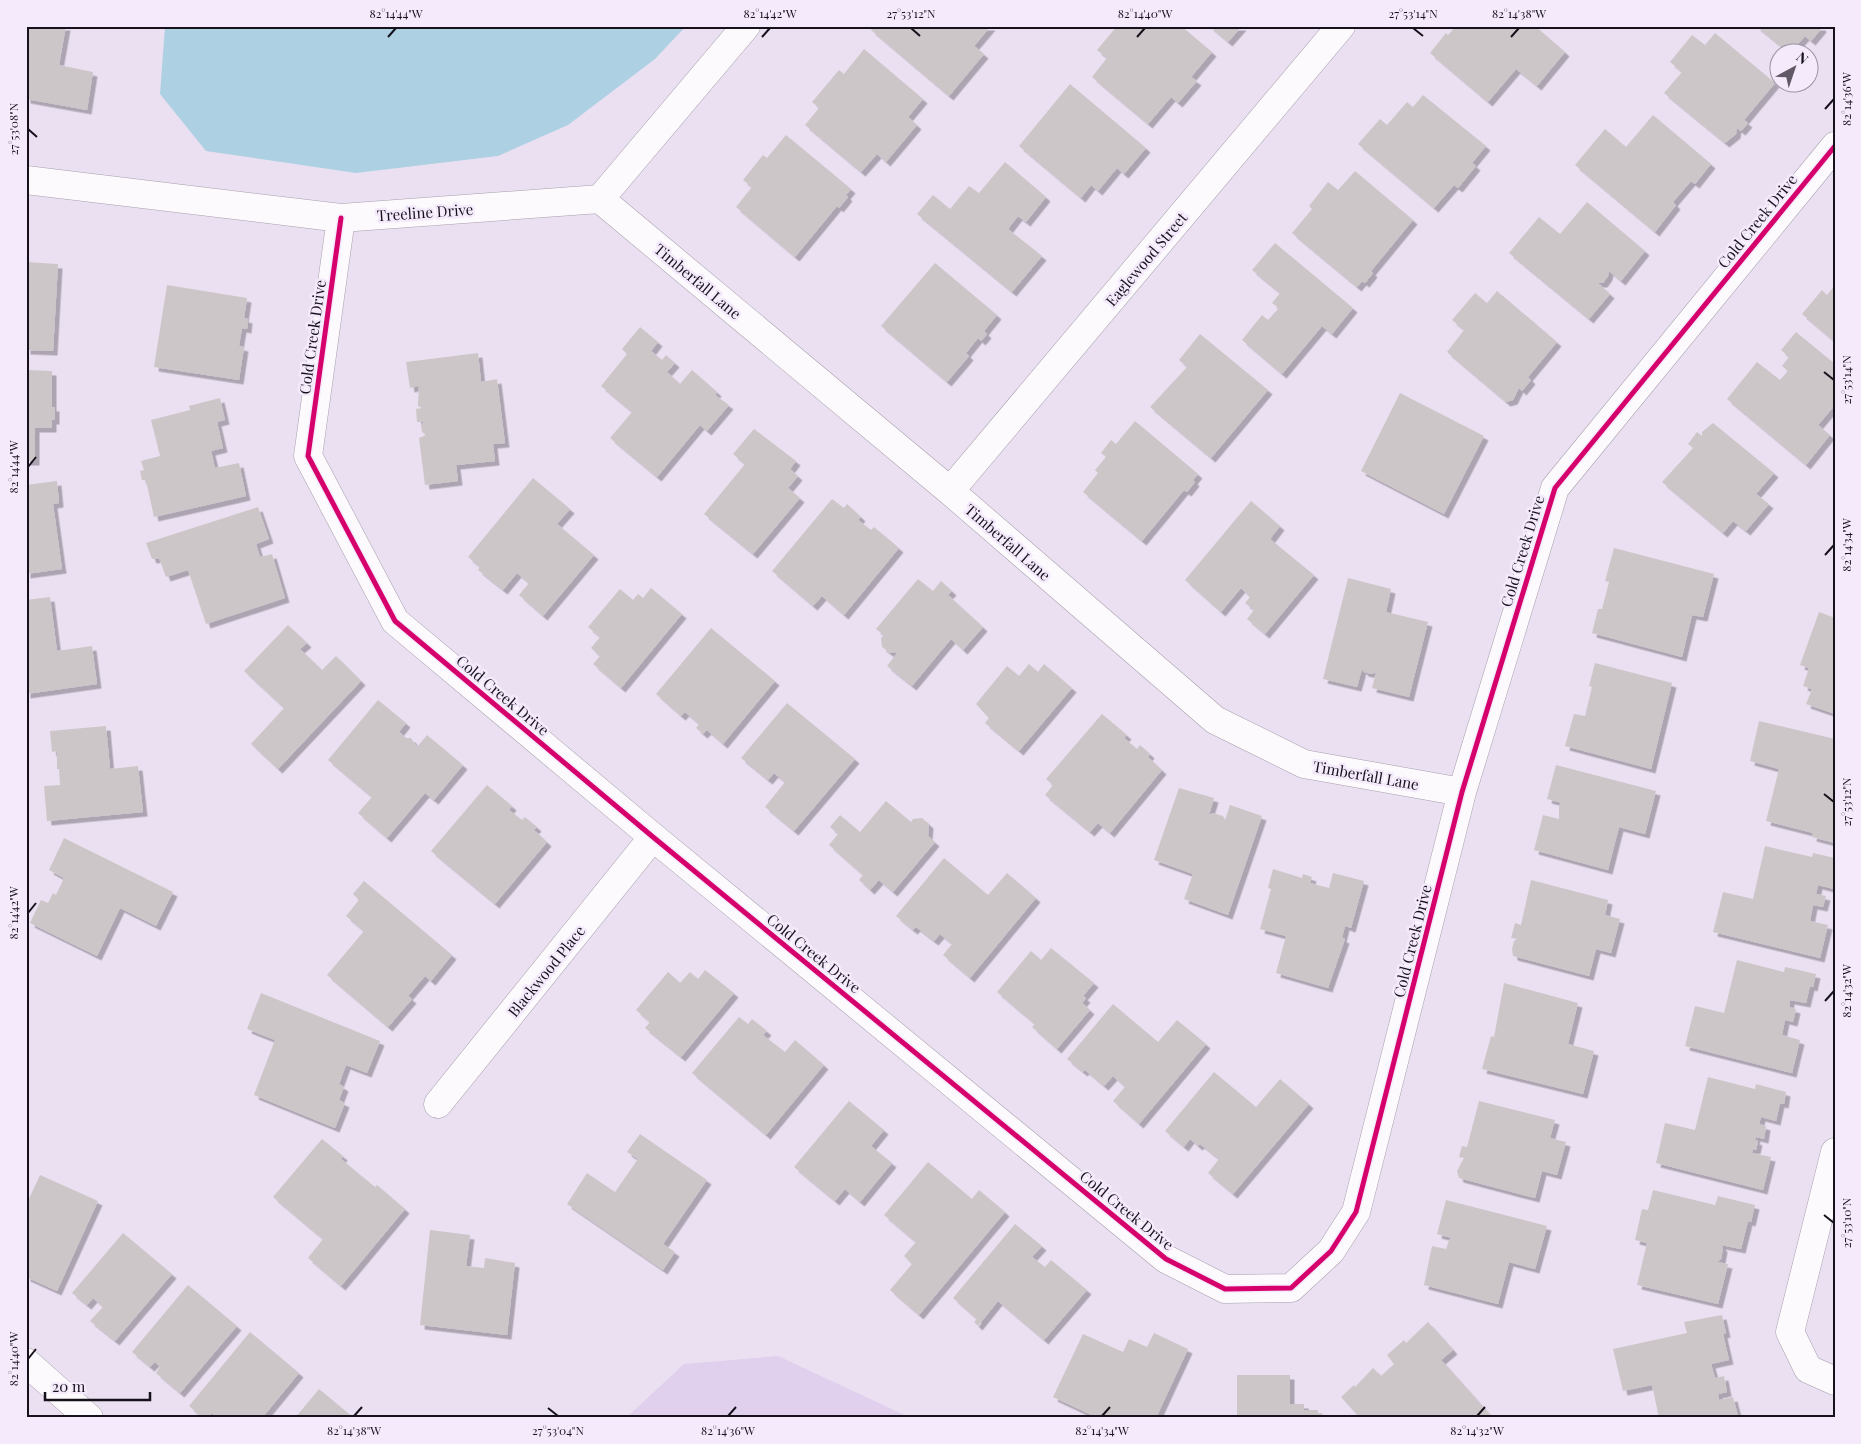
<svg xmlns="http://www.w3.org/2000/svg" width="1861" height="1444" font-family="'Playfair Display',serif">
<defs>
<filter id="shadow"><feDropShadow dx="4.5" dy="4.5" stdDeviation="0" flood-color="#0004"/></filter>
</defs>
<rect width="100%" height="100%" fill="#eae0f1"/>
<path fill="#e0cfed" d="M 778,1356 L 911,1418 L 626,1418 L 684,1364 Z"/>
<path fill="#add1e3" d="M 165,26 L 686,26 L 655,59 L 568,125 L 498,156 L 356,173 L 206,151 L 160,94 Z"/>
<path fill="#cdc6c8" filter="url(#shadow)" d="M 26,26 L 66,26 L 59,65 L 93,72 L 87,110 L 26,99 Z
M 874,26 L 921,28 L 922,26 L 991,26 L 974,46 L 984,54 L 949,96 L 871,30 Z
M 1117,26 L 1181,26 L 1212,52 L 1191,77 L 1197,81 L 1178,103 L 1171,97 L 1148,124 L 1092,77 L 1107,58 L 1097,50 Z
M 1209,26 L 1242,26 L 1228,42 Z
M 1456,26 L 1535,26 L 1565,52 L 1537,86 L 1516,69 L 1488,102 L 1430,53 L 1446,33 L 1448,35 Z
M 1756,26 L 1821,26 L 1822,28 L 1811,41 L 1805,36 L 1791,52 L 1788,52 Z
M 1715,33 L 1775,83 L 1744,120 L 1748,123 L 1741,131 L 1737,128 L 1736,134 L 1725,143 L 1664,93 L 1682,72 L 1670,62 L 1692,35 L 1705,45 Z
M 864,49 L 923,99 L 908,117 L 917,125 L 886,162 L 877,154 L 861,172 L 805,125 L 819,108 L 812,102 L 839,70 L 844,74 Z
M 1070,84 L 1146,148 L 1124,174 L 1117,168 L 1098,191 L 1091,185 L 1081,198 L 1019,146 Z
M 1423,95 L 1486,146 L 1472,163 L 1476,166 L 1458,188 L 1454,185 L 1434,208 L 1358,144 L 1380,119 L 1387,125 L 1407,102 L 1413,107 Z
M 1653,115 L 1711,164 L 1695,184 L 1691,181 L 1673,202 L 1676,205 L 1655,232 L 1575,165 L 1605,129 L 1626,147 Z
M 786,135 L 851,189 L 846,195 L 848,197 L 839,208 L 837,206 L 795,257 L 736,207 L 752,187 L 743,180 L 763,155 L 767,158 Z
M 1005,162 L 1046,197 L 1026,222 L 1018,216 L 1008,229 L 1042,256 L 1012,292 L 917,214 L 933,195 L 950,209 L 969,186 L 979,193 Z
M 1355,171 L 1413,220 L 1371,271 L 1373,273 L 1365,283 L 1362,281 L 1357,287 L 1292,233 L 1312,209 L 1309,206 L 1328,182 L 1338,190 Z
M 1587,202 L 1645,251 L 1621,281 L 1609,271 L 1608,276 L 1603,283 L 1598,283 L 1610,294 L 1589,319 L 1509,253 L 1539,217 L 1560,234 Z
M 1275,243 L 1353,308 L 1332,334 L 1322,326 L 1282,374 L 1242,340 L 1262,315 L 1268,320 L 1279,308 L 1272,303 L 1280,293 L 1252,270 Z
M 26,262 L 58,264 L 53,351 L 26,350 Z
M 935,263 L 997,315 L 984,331 L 987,334 L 981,341 L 978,338 L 966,353 L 969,356 L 947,382 L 881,326 Z
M 167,285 L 247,298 L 244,318 L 248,319 L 247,329 L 242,328 L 239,346 L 244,347 L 239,380 L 154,367 Z
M 1835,285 L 1835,342 L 1802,314 L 1822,290 L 1827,295 Z
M 1497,291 L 1557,342 L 1528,377 L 1531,380 L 1522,391 L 1519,388 L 1513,400 L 1506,402 L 1447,352 L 1464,330 L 1452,320 L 1475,293 L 1487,303 Z
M 640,327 L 658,342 L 651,351 L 662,360 L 666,355 L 675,363 L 667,372 L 680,384 L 692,370 L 717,392 L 715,395 L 729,405 L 707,431 L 700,425 L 657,477 L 610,438 L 632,412 L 601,386 L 627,354 L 622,349 Z
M 1796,332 L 1835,364 L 1835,405 L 1818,425 L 1830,435 L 1806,465 L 1727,399 L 1757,362 L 1780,380 L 1788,371 L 1782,366 L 1789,357 L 1781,350 Z
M 1200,334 L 1268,390 L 1211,458 L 1150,407 L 1187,367 L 1179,360 Z
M 478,353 L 481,382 L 497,379 L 505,443 L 493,444 L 495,461 L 456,465 L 458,481 L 425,485 L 419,438 L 426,435 L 422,432 L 421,425 L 424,422 L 417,422 L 416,409 L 422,408 L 418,406 L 419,386 L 410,388 L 406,362 Z
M 26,370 L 52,371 L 52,407 L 55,407 L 55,420 L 52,420 L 52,428 L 35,428 L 35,461 L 26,461 Z
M 1400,393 L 1484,436 L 1444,514 L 1361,471 Z
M 220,398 L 225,420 L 217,422 L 223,448 L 211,451 L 215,468 L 239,463 L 246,496 L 154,517 L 146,480 L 142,480 L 140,471 L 144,470 L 141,461 L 160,456 L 151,420 L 190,410 L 189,406 Z
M 1135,421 L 1198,474 L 1193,480 L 1195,482 L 1187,492 L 1184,490 L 1142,541 L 1083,492 L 1098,473 L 1095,470 L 1106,457 L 1101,453 L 1111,440 L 1116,444 Z
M 1713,423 L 1774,473 L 1756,494 L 1769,504 L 1746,531 L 1733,521 L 1723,533 L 1662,482 L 1693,448 L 1688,444 L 1697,432 L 1702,436 L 1702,432 Z
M 754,429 L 796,461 L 790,469 L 798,476 L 788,488 L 800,498 L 753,554 L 704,514 L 745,464 L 733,454 Z
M 533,478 L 570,509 L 557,524 L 594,555 L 543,616 L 519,595 L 529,583 L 517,573 L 503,590 L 478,570 L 480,567 L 468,557 Z
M 57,481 L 59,503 L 53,504 L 62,569 L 26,574 L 26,485 Z
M 832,499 L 844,508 L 847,504 L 861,517 L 858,520 L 871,530 L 874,527 L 899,548 L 844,615 L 822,596 L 813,606 L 772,571 Z
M 1251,501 L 1280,526 L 1270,539 L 1314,575 L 1265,634 L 1247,619 L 1254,610 L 1245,603 L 1250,597 L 1241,588 L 1221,612 L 1185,580 Z
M 258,507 L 269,539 L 256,544 L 260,557 L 272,554 L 285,598 L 206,624 L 188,570 L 166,577 L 159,558 L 152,559 L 146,543 Z
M 1614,548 L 1714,574 L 1703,617 L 1692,615 L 1682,657 L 1592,633 L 1598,609 L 1602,609 L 1609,582 L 1605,581 Z
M 1348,578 L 1391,589 L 1386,612 L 1428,622 L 1409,697 L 1372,688 L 1376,672 L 1372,674 L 1364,672 L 1362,669 L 1357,687 L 1323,679 Z
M 918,579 L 933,591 L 941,581 L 952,591 L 948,595 L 983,627 L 963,650 L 951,639 L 912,686 L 887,666 L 898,652 L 890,653 L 882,647 L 881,638 L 884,635 L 876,629 Z
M 651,588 L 682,614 L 621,688 L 593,664 L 600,656 L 591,648 L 600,637 L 588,627 L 620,589 L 633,600 L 638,594 L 643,598 Z
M 50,597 L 57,651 L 92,646 L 97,684 L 26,694 L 26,600 Z
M 1819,612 L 1835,618 L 1835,714 L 1806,704 L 1812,689 L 1803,686 L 1809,668 L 1800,665 Z
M 288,625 L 307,643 L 300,649 L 322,670 L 336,656 L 361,681 L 278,769 L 251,744 L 284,708 L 244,671 Z
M 711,628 L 775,681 L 723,744 L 707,730 L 703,734 L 696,728 L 699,724 L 685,712 L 681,716 L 656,694 Z
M 1595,663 L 1672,683 L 1651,769 L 1565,746 L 1574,714 L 1585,716 L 1592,687 L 1589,686 Z
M 1029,664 L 1038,672 L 1044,664 L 1072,688 L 1019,751 L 985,723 L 989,718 L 976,704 L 1007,666 L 1019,676 Z
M 378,700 L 406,723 L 399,732 L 406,738 L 411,738 L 417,747 L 427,735 L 463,765 L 434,800 L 425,793 L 387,838 L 358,813 L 372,797 L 328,760 Z
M 787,703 L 855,759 L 794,831 L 765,807 L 785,782 L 774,773 L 768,780 L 741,758 Z
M 1102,714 L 1127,735 L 1124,738 L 1137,749 L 1140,745 L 1150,754 L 1148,757 L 1162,770 L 1110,833 L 1098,823 L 1090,832 L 1045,795 L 1053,785 L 1046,779 Z
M 1759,721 L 1835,739 L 1835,803 L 1832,810 L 1835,811 L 1835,843 L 1812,837 L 1813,833 L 1766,821 L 1779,769 L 1750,761 Z
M 106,726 L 110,769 L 138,766 L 143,812 L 47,821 L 44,786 L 60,785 L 59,769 L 57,769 L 57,751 L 52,752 L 50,731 Z
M 1556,765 L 1656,791 L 1645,834 L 1619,827 L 1608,870 L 1534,850 L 1543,815 L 1559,819 L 1559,805 L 1562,803 L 1547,799 Z
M 487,785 L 512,806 L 509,810 L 522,820 L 525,817 L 537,827 L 534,830 L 547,842 L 495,904 L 431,851 Z
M 1179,788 L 1214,798 L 1209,815 L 1213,813 L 1223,816 L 1225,820 L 1230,805 L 1262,816 L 1228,915 L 1184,899 L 1193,874 L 1154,860 Z
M 886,801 L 911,822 L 913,819 L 922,818 L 929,824 L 928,836 L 935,842 L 893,892 L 879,880 L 870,890 L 859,880 L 863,875 L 829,845 L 838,834 L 830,827 L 840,815 L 860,832 Z
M 64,838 L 173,892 L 156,926 L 120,908 L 97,956 L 30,923 L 41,900 L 48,903 L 53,893 L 56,895 L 64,878 L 49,870 Z
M 1765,846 L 1812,857 L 1813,853 L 1835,858 L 1834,889 L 1818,885 L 1816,894 L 1826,896 L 1823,907 L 1813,905 L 1810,921 L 1828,925 L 1820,958 L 1713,932 L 1723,892 L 1753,899 Z
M 944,858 L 988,895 L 1007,873 L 1036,898 L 970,978 L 943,955 L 952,944 L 940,934 L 934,941 L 916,927 L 913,930 L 896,916 Z
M 1273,869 L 1302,878 L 1303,874 L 1312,877 L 1310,883 L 1329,888 L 1333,873 L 1364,881 L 1351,928 L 1345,926 L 1342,938 L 1345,939 L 1328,988 L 1276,973 L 1286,936 L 1260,929 L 1271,889 L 1268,888 Z
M 1531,880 L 1608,900 L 1605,915 L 1620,919 L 1611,953 L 1596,949 L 1589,976 L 1513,956 L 1512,949 L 1514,941 L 1518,939 L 1511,938 L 1515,923 L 1521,925 Z
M 364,881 L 452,955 L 431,981 L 425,976 L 408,996 L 412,999 L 388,1027 L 327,975 L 364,931 L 346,916 L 359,900 L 353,894 Z
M 1051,948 L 1094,983 L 1083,996 L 1086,998 L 1082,1003 L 1090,1010 L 1057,1049 L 1032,1027 L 1035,1024 L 997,992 L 1031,951 L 1041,960 Z
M 1737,960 L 1784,972 L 1785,967 L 1816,974 L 1813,987 L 1810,986 L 1806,1003 L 1790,1000 L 1789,1007 L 1796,1009 L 1793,1022 L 1785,1020 L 1782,1035 L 1800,1040 L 1792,1073 L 1685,1046 L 1695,1006 L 1724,1013 Z
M 705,970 L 734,993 L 681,1057 L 645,1028 L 650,1022 L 636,1010 L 668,972 L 680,983 L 690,972 L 698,979 Z
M 1504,983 L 1578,1003 L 1568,1044 L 1594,1051 L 1583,1094 L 1482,1069 L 1491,1036 L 1494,1037 Z
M 261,993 L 380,1041 L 367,1073 L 346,1065 L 339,1084 L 344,1087 L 339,1100 L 345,1103 L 335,1128 L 254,1095 L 275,1040 L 247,1029 Z
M 1113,1004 L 1158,1042 L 1177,1020 L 1206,1044 L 1139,1124 L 1113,1101 L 1125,1087 L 1113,1076 L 1104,1086 L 1085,1070 L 1083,1072 L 1067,1059 Z
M 739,1017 L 748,1024 L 752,1019 L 767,1031 L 763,1035 L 785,1052 L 795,1040 L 824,1065 L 766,1135 L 692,1073 Z
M 1214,1072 L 1256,1107 L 1280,1079 L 1309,1104 L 1233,1194 L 1208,1173 L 1219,1159 L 1200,1144 L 1198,1146 L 1190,1139 L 1184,1147 L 1165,1131 Z
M 1708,1077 L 1755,1089 L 1756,1084 L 1786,1092 L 1784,1104 L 1780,1103 L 1776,1121 L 1761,1117 L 1759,1124 L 1766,1126 L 1764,1139 L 1756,1137 L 1755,1140 L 1758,1141 L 1756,1150 L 1753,1149 L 1752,1153 L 1771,1157 L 1763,1190 L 1656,1163 L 1665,1123 L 1695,1130 Z
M 849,1101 L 884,1130 L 871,1146 L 892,1163 L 860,1202 L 845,1189 L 835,1201 L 794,1167 Z
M 1479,1101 L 1555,1120 L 1550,1138 L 1566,1142 L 1557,1175 L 1542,1171 L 1535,1198 L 1459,1178 L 1457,1171 L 1464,1158 L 1459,1157 L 1462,1146 L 1467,1147 Z
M 640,1134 L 707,1180 L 663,1244 L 675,1252 L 663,1270 L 567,1204 L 587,1173 L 615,1192 L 638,1159 L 627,1152 Z
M 322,1139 L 343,1156 L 341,1159 L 375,1187 L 377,1185 L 405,1209 L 341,1286 L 308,1258 L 323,1239 L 273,1197 Z
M 928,1162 L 972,1199 L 979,1190 L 1005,1212 L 919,1315 L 890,1290 L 912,1264 L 904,1256 L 916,1242 L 884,1215 Z
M 40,1175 L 98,1201 L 57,1291 L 26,1277 L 26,1205 Z
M 1653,1190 L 1715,1205 L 1718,1196 L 1755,1205 L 1751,1222 L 1748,1221 L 1741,1249 L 1721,1245 L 1723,1248 L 1721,1259 L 1717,1262 L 1728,1264 L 1718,1304 L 1637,1285 L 1647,1243 L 1635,1240 L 1642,1209 L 1648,1210 Z
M 1446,1200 L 1547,1226 L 1535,1269 L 1509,1262 L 1498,1304 L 1424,1285 L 1432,1246 L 1446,1249 L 1449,1240 L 1452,1238 L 1437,1234 Z
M 1015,1224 L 1042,1246 L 1032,1257 L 1045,1267 L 1051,1260 L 1087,1290 L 1044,1340 L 998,1301 L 978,1326 L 974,1322 L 977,1319 L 953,1298 Z
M 430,1230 L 470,1235 L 466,1266 L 484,1268 L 485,1258 L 515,1263 L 507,1335 L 420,1325 Z
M 123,1233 L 172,1274 L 115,1341 L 90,1321 L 103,1307 L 93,1298 L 87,1305 L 72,1293 Z
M 188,1285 L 237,1326 L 180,1393 L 156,1373 L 160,1367 L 155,1362 L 150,1367 L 132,1352 Z
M 1722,1315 L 1726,1333 L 1723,1334 L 1729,1360 L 1711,1364 L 1715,1378 L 1724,1376 L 1727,1392 L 1718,1394 L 1719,1400 L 1733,1397 L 1738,1416 L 1741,1415 L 1741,1418 L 1659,1418 L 1652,1385 L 1623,1391 L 1613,1349 L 1687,1333 L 1684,1322 Z
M 1428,1322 L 1453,1350 L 1441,1360 L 1493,1418 L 1360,1418 L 1341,1397 L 1354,1385 L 1355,1387 L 1373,1368 L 1381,1376 L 1394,1364 L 1387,1355 L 1404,1340 L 1406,1343 Z
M 250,1332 L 299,1373 L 262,1418 L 218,1418 L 212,1413 L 208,1418 L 203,1418 L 189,1406 Z
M 1154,1333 L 1188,1349 L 1156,1418 L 1098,1418 L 1053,1397 L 1083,1334 L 1123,1352 L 1129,1339 L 1147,1347 Z
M 1237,1375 L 1290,1375 L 1290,1404 L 1304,1404 L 1304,1410 L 1318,1410 L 1318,1413 L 1322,1413 L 1322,1418 L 1237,1418 Z
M 319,1389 L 354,1418 L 295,1418 Z"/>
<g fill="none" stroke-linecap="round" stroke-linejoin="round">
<defs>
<path id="minor" d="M 26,180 L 341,218 L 600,199 L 746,26
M 600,199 L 950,491 L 1215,720 L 1304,764 L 1462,792
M 341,218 L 308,456 L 395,621 L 653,837 L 1166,1259 L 1225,1289 L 1291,1288 L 1331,1251 L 1356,1212 L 1462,792 L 1555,488 L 1835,146
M 950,491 L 1341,26
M 438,1104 L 653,837
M 1835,1152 L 1790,1332 L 1808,1369 L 1835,1381
M 26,1362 L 89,1418"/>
</defs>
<use href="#minor" stroke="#a79fac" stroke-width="29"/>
<use href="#minor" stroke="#fcfafd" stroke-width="28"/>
<defs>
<path id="cycleway" d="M 341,218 L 308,456 L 395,621 L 653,837 L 1166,1259 L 1225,1289 L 1291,1288 L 1331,1251 L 1356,1212 L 1462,792 L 1555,488 L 1835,146"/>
</defs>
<use href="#cycleway" stroke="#f4eafc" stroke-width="8"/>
<use href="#cycleway" stroke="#d6006c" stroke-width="5"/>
</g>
<path fill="none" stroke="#17111b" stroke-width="2" d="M 911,28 L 920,36M 1413,28 L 1423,36M 388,37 L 396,28M 762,37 L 770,28M 1137,37 L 1145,28M 1511,37 L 1519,28M 1825,109 L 1834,99M 28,129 L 37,137M 1824,372 L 1834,380M 28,467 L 36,457M 1825,555 L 1834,545M 1824,794 L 1834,802M 28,913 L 36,903M 1825,1001 L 1834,991M 1824,1215 L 1834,1223M 28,1359 L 36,1349M 548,1408 L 558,1416M 354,1416 L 362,1407M 728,1416 L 736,1407M 1102,1416 L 1110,1407M 1477,1416 L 1485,1407"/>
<g text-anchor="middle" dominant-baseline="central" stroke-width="5" stroke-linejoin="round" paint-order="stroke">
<g font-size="15" fill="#17111b" stroke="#f4eafc">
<text transform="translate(425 212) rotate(-4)">Treeline Drive</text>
<text transform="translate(1757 221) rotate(-51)">Cold Creek Drive</text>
<text transform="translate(1146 259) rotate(-50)">Eaglewood Street</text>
<text transform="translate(698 281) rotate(40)">Timberfall Lane</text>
<text transform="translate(312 337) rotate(-82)">Cold Creek Drive</text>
<text transform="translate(1008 542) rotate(41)">Timberfall Lane</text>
<text transform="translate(1522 551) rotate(-73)">Cold Creek Drive</text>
<text transform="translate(503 695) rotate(40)">Cold Creek Drive</text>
<text transform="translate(1366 775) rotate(10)">Timberfall Lane</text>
<text transform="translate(1412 941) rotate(-76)">Cold Creek Drive</text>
<text transform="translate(814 953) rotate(39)">Cold Creek Drive</text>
<text transform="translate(546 971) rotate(-51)">Blackwood Place</text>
<text transform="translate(1127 1210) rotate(39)">Cold Creek Drive</text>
</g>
</g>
<rect width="1861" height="1444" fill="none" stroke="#f4eafc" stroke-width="55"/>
<g transform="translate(1794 68) rotate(40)"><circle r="24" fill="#f4eafc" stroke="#9c93a2"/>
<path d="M0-4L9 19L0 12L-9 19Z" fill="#615966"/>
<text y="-8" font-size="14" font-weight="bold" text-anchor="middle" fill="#17111b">N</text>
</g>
<path d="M45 1392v8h105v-8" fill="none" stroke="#17111b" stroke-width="2.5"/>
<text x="52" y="1392" font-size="15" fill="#17111b" stroke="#f4eafc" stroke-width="4" paint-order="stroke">20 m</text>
<rect x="28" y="28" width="1806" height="1388" fill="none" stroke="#17111b" stroke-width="2"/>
<g font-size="12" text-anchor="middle" fill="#17111b">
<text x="396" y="18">82°14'44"W</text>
<text x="770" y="18">82°14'42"W</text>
<text x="911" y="18">27°53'12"N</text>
<text x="1145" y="18">82°14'40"W</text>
<text x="1413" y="18">27°53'14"N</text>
<text x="1519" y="18">82°14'38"W</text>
<text transform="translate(1847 99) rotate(-90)" y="4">82°14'36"W</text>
<text transform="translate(14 129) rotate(-90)" y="4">27°53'08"N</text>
<text transform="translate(1847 380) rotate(-90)" y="4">27°53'14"N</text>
<text transform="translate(14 467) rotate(-90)" y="4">82°14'44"W</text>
<text transform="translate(1847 545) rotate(-90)" y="4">82°14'34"W</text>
<text transform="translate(1847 802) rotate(-90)" y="4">27°53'12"N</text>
<text transform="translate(14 913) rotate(-90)" y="4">82°14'42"W</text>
<text transform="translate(1847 991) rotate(-90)" y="4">82°14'32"W</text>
<text transform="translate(1847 1223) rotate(-90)" y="4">27°53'10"N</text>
<text transform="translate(14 1359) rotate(-90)" y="4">82°14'40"W</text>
<text x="354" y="1435">82°14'38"W</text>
<text x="558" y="1435">27°53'04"N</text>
<text x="728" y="1435">82°14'36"W</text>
<text x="1102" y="1435">82°14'34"W</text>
<text x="1477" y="1435">82°14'32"W</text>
</g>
</svg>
